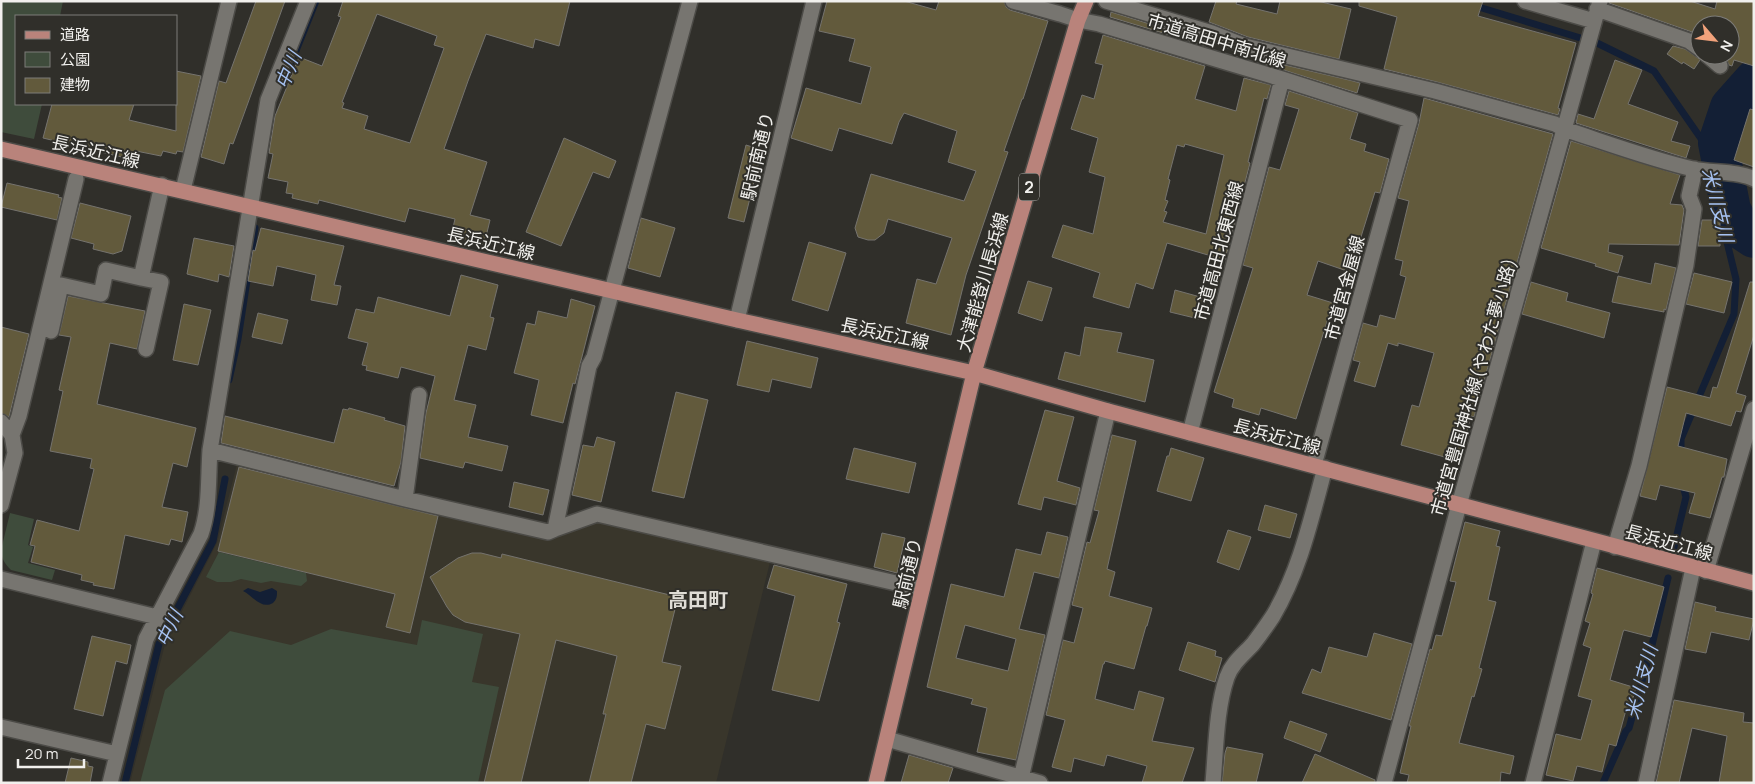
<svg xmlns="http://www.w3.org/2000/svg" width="1755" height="784" font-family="Manrope,'Noto Sans JP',sans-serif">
<rect width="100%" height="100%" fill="#302f2a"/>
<path fill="#39362b" d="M 237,464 L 550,539 L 599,522 L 770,562 L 716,783 L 130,783 L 165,644 L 217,543 Z"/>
<path fill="#3f4c3c" d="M 1,1 L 63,1 L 60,16 L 16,16 L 16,104 L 42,104 L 34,139 L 1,132 Z
M 10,513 L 34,519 L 28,545 L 33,547 L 28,563 L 55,570 L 52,580 L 11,570 C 5,564 1,558 1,550 Z
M 219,552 L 306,573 L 307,581 L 301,586 L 271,581 L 261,583 L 241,579 L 231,582 L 217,582 L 206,577 Z
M 422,620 L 483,634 L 472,682 L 499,687 L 478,783 L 140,783 L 165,690 L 230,631 L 291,645 L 331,629 L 417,645 Z"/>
<path fill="#131f35" d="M 248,588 L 260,592 L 272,588 L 277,591 C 277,596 277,599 273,603 C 261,610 252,595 243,591 Z"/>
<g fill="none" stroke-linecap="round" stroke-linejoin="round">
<path stroke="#131f35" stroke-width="7" d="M 1472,5 L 1597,43 L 1654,71 L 1702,140 L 1736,279 L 1734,314 L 1681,439 L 1681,456
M 285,78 L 316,1
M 229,380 L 238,339 L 255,228
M 1674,547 L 1686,497 L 1682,482
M 125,783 L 159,644 L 213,541 L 225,479
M 1603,783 L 1626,731 L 1629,728 L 1652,645 L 1668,578"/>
<path stroke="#131f35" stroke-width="40" d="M 1754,80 L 1730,107 L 1718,143 L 1731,210 L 1742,230 L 1754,238"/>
</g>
<path fill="#625a3c" stroke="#75736e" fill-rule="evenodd" d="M 256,1 L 285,1 L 233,144 L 230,143 L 224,164 L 201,157 L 219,81 L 226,83 Z
M 343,1 L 570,1 L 559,46 L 535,39 L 533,48 L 486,34 L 468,81 L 444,149 L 487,162 L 470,215 L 490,220 L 484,245 L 451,236 L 455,219 L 409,208 L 405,222 L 319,200 L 318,204 L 292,198 L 293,194 L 286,193 L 288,182 L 268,178 L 273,154 L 269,153 L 275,116 L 299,57 L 322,66 L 341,17 L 338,16 ZM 377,14 L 437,36 L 434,45 L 444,48 L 410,143 L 364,129 L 368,116 L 342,108 L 344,103 L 342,102 Z
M 827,1 L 904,1 L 936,10 L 939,1 L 1004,1 L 1006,7 L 1010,10 L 1048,21 L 1023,99 L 1022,99 L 1004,151 L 1008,152 L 966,275 L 951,335 L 906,323 L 917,279 L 936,284 L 952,238 L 888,219 L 884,233 L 875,240 L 868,240 L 858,237 L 855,228 L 871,174 L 964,201 L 976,171 L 948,162 L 957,131 L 904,113 L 899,122 L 892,144 L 839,128 L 832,151 L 791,138 L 806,88 L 861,104 L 871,67 L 849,61 L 855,39 L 819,31 Z
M 1216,1 L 1237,1 L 1236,4 L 1277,14 L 1280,1 L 1317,1 L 1351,9 L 1339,59 L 1248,37 L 1209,22 Z
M 1359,1 L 1483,1 L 1478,16 L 1576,43 L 1558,108 L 1560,109 L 1558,115 L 1437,82 L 1384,69 L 1397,17 L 1359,6 Z
M 1609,1 L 1690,1 L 1715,9 L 1717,1 L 1754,1 L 1754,66 L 1734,60 L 1732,66 L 1729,65 L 1726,59 L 1722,55 L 1730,55 L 1730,25 L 1700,25 L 1700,37 L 1692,32 L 1609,3 Z
M 1111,12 L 1208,42 L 1206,46 L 1110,17 Z
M 1103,35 L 1205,66 L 1195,99 L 1236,111 L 1244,78 L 1271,85 L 1267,99 L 1264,98 L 1248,162 L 1250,163 L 1225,260 L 1167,243 L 1153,289 L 1136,283 L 1129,308 L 1093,297 L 1100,273 L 1052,257 L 1063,225 L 1093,234 L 1105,177 L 1089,172 L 1098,138 L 1071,129 L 1082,95 L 1094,99 L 1103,65 L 1095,63 ZM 1185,144 L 1224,155 L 1206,234 L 1163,222 L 1167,212 L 1164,211 L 1168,201 L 1165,200 L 1170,180 L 1168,179 L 1177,145 L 1184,147 Z
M 1673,46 L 1685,49 L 1698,58 L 1700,60 L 1694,69 L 1683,62 L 1682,64 L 1667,54 Z
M 1259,59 L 1353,81 L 1360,83 L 1357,93 L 1258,62 Z
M 1615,60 L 1642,70 L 1628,104 L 1678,122 L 1671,141 L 1690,146 L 1686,158 L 1576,123 L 1578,114 L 1594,119 Z
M 176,71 L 201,76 L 183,152 L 177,151 L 176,154 L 163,151 L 161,156 L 136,151 L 134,160 L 43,138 L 52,104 L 134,104 L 129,120 L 176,131 Z
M 1289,91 L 1358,113 L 1350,139 L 1366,144 L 1364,151 L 1389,159 L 1380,193 L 1375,192 L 1350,272 L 1318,261 L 1307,295 L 1333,303 L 1296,419 L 1261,408 L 1259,415 L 1232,407 L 1234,399 L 1214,392 L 1253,268 L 1243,265 L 1269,167 L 1280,170 L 1299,109 L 1285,105 Z
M 1424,98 L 1553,134 L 1474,417 L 1471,416 L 1459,461 L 1401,445 L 1412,405 L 1419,407 L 1434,353 L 1398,343 L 1398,346 L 1388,343 L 1375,387 L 1354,381 L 1360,362 L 1353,360 L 1363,323 L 1377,327 L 1380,315 L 1395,319 L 1406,277 L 1400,275 L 1403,261 L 1395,259 L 1409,201 L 1398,198 L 1419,123 Z
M 1750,109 L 1754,110 L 1754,167 L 1734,160 Z
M 564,138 L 616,161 L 609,178 L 593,172 L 561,246 L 526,232 Z
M 1571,141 L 1680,175 L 1670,204 L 1682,205 L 1684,210 L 1679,245 L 1609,244 L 1608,252 L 1623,256 L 1618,273 L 1595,266 L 1596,264 L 1541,248 Z
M 746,145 L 762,150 L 744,222 L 728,218 Z
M 7,183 L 59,195 L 58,197 L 62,198 L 57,220 L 1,207 Z
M 80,203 L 131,216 L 122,251 L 113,254 L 93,249 L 94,244 L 71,238 Z
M 641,218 L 675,228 L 660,277 L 628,268 Z
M 1702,220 L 1720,220 L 1720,246 L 1698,246 Z
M 261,228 L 344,246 L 334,285 L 341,286 L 337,305 L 311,300 L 316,275 L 277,266 L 273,286 L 248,281 L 253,250 L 255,251 Z
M 194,238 L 234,246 L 229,277 L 219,274 L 218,282 L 187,274 Z
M 809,242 L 846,253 L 828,311 L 792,300 Z
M 1655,263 L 1676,268 L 1666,310 L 1664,309 L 1664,312 L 1612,302 L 1618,276 L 1651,284 Z
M 1694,273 L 1732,282 L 1724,313 L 1686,304 Z
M 461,275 L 498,285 L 490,317 L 494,318 L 486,350 L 468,345 L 454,400 L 476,405 L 468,437 L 508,446 L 502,471 L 465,462 L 463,468 L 420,458 L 426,413 L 435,376 L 401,367 L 398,378 L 366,370 L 367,366 L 362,365 L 368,343 L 348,338 L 356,309 L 374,313 L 378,297 L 450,316 Z
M 1028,281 L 1052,288 L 1042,321 L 1018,313 Z
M 1531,282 L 1568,293 L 1566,301 L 1610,313 L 1604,338 L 1522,314 Z
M 1750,282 L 1754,282 L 1754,335 L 1736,393 L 1746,396 L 1741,412 L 1736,411 L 1731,426 L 1686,413 L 1678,446 L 1727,459 L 1724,477 L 1722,477 L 1710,518 L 1689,513 L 1695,493 L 1660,485 L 1656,500 L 1640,496 L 1667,387 L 1710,398 L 1713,387 L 1717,388 Z
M 1175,290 L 1204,298 L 1199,319 L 1170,312 Z
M 68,296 L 145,311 L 137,349 L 110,343 L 97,404 L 196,428 L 187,467 L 173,463 L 162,507 L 188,512 L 182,542 L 171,539 L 169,545 L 125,535 L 114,589 L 93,585 L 94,583 L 81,580 L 82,575 L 31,562 L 35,546 L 30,545 L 37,520 L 79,531 L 94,469 L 90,468 L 92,459 L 50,451 L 63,391 L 59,390 L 71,337 L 59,335 Z
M 571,299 L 595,306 L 575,384 L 573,383 L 563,423 L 531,415 L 539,380 L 514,373 L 527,323 L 535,325 L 538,311 L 567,318 Z
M 184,304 L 211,310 L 198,365 L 173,360 Z
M 258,313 L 288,320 L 282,344 L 252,337 Z
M 1,327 L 29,334 L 9,417 L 1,413 Z
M 1085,327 L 1122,333 L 1117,352 L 1154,360 L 1145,402 L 1058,379 L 1065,352 L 1080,356 Z
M 747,341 L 818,358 L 811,388 L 772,379 L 769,392 L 737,385 Z
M 676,392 L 708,400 L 684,498 L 652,491 Z
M 349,408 L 385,418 L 384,420 L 405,426 L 401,462 L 394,486 L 221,443 L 225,416 L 334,443 L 343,409 L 348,410 Z
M 1045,410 L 1074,417 L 1057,481 L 1080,488 L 1076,505 L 1044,497 L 1041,510 L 1018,504 Z
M 1112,435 L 1136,441 L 1107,569 L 1115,572 L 1109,596 L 1152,608 L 1147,626 L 1146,626 L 1134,669 L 1105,661 L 1104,664 L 1103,664 L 1095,699 L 1134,710 L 1139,691 L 1164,698 L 1152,741 L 1194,748 L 1182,783 L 1142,783 L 1147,766 L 1107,755 L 1104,766 L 1074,758 L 1071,772 L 1052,767 L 1065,720 L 1046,715 L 1063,640 L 1074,643 L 1083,608 L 1072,605 L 1087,542 L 1090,543 L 1099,511 L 1094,510 Z
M 597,437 L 615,442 L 601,502 L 572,495 L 583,445 L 594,447 Z
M 854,448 L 916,463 L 909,493 L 846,479 Z
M 1171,448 L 1204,458 L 1191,501 L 1157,491 L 1167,456 L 1169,456 Z
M 239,467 L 438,516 L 410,633 L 386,627 L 395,594 L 218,551 Z
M 514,482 L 549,490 L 543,515 L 509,507 Z
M 1265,505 L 1297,514 L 1290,538 L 1258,530 Z
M 1465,522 L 1500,531 L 1496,546 L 1500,547 L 1488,600 L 1496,602 L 1479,668 L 1482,669 L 1474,697 L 1472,696 L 1459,743 L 1514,756 L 1510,774 L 1501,772 L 1500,783 L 1407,783 L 1409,775 L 1400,773 L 1411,726 L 1409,726 L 1430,649 L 1432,650 L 1436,635 L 1442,636 L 1456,582 L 1450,581 Z
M 1228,530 L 1251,537 L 1239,570 L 1217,562 Z
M 1047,532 L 1068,537 L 1059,578 L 1034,572 L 1019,629 L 1045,635 L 1016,760 L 977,752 L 987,708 L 971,704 L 973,699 L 927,687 L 951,584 L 1004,597 L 1016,549 L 1041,555 ZM 965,625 L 1016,639 L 1008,671 L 956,658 Z
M 882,533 L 905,538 L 897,573 L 874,567 Z
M 472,553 L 481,553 L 501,558 L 502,554 L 678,597 L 662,662 L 681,666 L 665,729 L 646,724 L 631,783 L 589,783 L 606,714 L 603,714 L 617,656 L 556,640 L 521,783 L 484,783 L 520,634 L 465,622 L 453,615 L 447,607 L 430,577 L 458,558 Z
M 774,565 L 847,584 L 837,622 L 840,623 L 819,701 L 772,690 L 795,596 L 767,588 Z
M 1597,568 L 1664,587 L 1651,637 L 1624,630 L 1623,632 L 1610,680 L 1636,688 L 1629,711 L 1626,710 L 1616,746 L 1609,744 L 1602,772 L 1577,766 L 1573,781 L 1546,775 L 1556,734 L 1581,740 L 1592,700 L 1578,696 L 1591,648 L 1583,645 L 1590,623 L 1585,621 L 1593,594 L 1591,593 Z
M 1695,602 L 1716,607 L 1715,611 L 1754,619 L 1749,640 L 1711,632 L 1706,653 L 1685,649 Z
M 1374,633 L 1412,644 L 1391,720 L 1302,693 L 1312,669 L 1321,673 L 1329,647 L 1367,657 Z
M 92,636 L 131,645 L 127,664 L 116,661 L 103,716 L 74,709 Z
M 1188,642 L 1216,651 L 1215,656 L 1222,658 L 1215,682 L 1179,670 Z
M 1674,700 L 1744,713 L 1743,722 L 1754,723 L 1754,783 L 1719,783 L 1727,736 L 1692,728 L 1679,783 L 1656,783 Z
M 1290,721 L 1327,734 L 1320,752 L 1284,738 Z
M 1227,747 L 1263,754 L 1256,783 L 1222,783 L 1225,753 Z
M 1315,754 L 1375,780 L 1375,783 L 1302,783 Z
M 909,755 L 953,768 L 948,783 L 901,783 Z
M 71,758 L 88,762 L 88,766 L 93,767 L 90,783 L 65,783 Z"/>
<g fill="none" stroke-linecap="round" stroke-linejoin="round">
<defs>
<path id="minor" d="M 690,1 L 594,357 L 589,366 L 555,529 L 597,514 L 922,589
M 1013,1 L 1060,14 L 1078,20 L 1099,24 L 1282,79 L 1410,120 L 1314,465
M 1106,1 L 1212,33 L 1245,46 L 1435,91 L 1555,124 L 1564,129 C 1607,143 1650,159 1693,169 C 1711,173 1739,171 1754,179
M 1525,1 L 1594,21
M 1597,9 L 1689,41 L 1700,49
M 1707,55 L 1720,66
M 183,190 L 229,1
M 737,320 L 814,1
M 51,331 L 61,285 L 101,294 L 106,270 L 141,278
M 146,349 L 161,282 L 141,278 L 162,185
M 1,422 L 12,435 L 15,453 L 1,505
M 1190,433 L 1282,79
M 12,435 L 19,416 L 76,179
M 210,450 L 405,499 L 548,532 L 555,529
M 405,499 L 419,395
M 1615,547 L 1639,466 L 1686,265 L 1694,209 L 1689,196 L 1695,169
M 1706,571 L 1754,409
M 1,579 L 157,617
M 1,727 L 117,754
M 887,739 L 1040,783
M 1021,778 L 1108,411
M 110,783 L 146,639 L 201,534 C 210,508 208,478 210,450 L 268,100 L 308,1
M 1213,783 C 1216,749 1216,709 1227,677 C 1232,663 1244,654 1253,644 C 1260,635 1267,625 1273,616 C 1300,570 1311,519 1325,468
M 1384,783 L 1459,505 L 1600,1
M 1533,783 L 1594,541
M 1646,783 L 1693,568"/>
<path id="major" d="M 1,149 L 737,320 L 974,373 L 1108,411 L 1754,583
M 876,783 L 974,373 L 1078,20 L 1086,1"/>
</defs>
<use href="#minor" stroke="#4c4b47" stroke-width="18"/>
<use href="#major" stroke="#4c4b47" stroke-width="18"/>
<use href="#minor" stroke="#777570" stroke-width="15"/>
<use href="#major" stroke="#b9837b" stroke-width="15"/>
</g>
<g text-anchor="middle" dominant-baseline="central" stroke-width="4" stroke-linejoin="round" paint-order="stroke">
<rect fill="#302f2a" stroke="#b7b6b2" stroke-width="1" x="1019" y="173.5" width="20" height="27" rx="4"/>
<g font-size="16" font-weight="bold" fill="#f1f0ed">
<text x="1029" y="187">2</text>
</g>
<g font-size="18" fill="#f1f0ed" stroke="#302f2a">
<text transform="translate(1217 40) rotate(17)">市道高田中南北線</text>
<text transform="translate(96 151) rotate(13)">長浜近江線</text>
<text transform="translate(757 156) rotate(-77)">駅前南通り</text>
<text transform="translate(491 243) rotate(13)">長浜近江線</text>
<text transform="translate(1218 251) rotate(-75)">市道高田北東西線</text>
<text transform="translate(982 282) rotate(-74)">大津能登川長浜線</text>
<text transform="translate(1344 288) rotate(-75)">市道宮金屋線</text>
<text transform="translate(885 333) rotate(12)">長浜近江線</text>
<text transform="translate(1473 387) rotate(-74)">市道宮豊国神社線(やわた夢小路)</text>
<text transform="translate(1277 436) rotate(15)">長浜近江線</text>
<text transform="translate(1669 542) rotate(15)">長浜近江線</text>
<text transform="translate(907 573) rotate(-77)">駅前通り</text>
</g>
<g font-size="19" font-style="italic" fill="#a6c2f2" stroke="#302f2a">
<text transform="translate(288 70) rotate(-68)">中川</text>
<text transform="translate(1718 205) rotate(76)">米川支川</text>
<text transform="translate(169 628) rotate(-65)">中川</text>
<text transform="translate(1641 682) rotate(-75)">米川支川</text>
</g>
<g font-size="20" font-weight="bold" fill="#dedcd6" stroke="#302f2a">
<text x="698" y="599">高田町</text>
</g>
</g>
<rect width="1755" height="784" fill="none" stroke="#f1f0ed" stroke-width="5"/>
<rect x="15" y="15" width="162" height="90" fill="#302f2a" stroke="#7d7c78"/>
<rect x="25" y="31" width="25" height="8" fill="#b9837b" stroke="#7d7c78"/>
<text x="60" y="40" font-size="15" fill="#f1f0ed">道路</text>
<rect x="25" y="52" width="25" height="15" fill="#3f4c3c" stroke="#7d7c78"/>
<text x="60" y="65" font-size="15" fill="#f1f0ed">公園</text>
<rect x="25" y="78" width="25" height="15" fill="#625a3c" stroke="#7d7c78"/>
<text x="60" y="90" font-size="15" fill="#f1f0ed">建物</text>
<g transform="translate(1715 40) rotate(118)"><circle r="24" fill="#302f2a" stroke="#7d7c78"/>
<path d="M0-4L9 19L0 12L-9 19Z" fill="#f1a27b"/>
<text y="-8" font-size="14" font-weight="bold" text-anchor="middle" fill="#f1f0ed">N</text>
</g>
<path d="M18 759v8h66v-8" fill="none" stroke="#f1f0ed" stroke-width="2.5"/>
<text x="25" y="759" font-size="15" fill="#f1f0ed" stroke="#302f2a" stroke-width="4" paint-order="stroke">20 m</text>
</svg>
